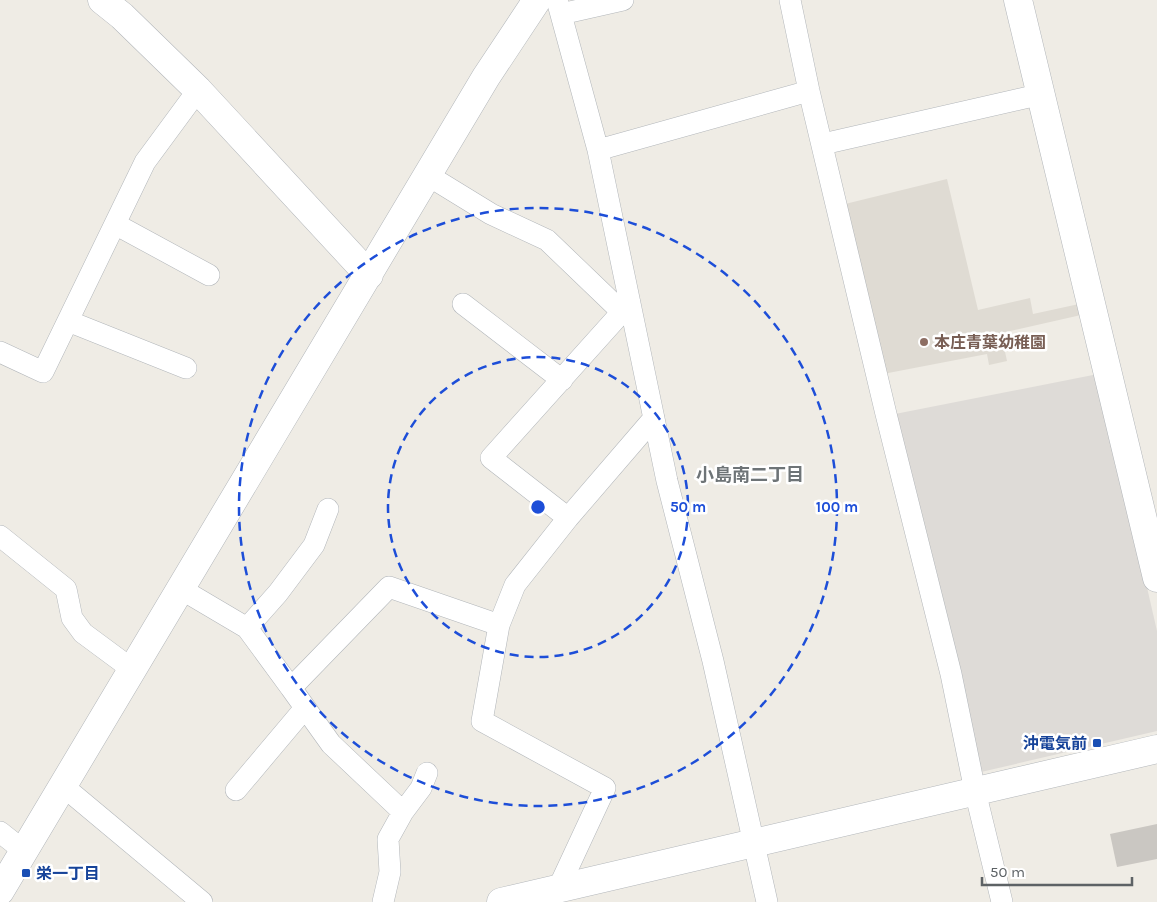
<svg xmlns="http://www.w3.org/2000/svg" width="1157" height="902" font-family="Karla,'Noto Sans JP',sans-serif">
<rect width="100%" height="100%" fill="#efece5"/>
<path fill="#dedbd7" d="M 1098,374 L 1157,631 L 1157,731 L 981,772 L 895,414 Z"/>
<path fill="#dfdbd3" d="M 947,179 L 978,310 L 1030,298 L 1033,314 L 1079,304 L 1081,315 L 1001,333 L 1007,361 L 989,365 L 987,354 L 883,374 L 845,204 Z"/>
<path fill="#cac7c2" d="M 1157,824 L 1157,859 L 1117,867 L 1110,834 Z"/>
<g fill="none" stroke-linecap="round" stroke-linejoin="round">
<defs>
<path id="minor" d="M 557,0 L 598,150 L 667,481 L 713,661 L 767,902
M 790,0 L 809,91 L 886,414 L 951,674 L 975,791 L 1002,902
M 561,14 L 623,0
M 823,144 L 1042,94
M 598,150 L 809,91
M 429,176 L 491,214 L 547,240 L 622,312
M 115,224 L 209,275
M 463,304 L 562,380
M 68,321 L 186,368
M 0,352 L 43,372 L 145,162 L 198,90
M 568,518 L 491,458 L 630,303
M 0,536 L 66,589 L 72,618 L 83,633 L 133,670
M 181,589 L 247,628 L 291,688 L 389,587 L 499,625
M 247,628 L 278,593 L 314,545 L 328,509
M 291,688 L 331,744 L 403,812 L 388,839 L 390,872 L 383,902
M 63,786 L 202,902
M 236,790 L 305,708
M 403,812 L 421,788 L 427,773
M 0,832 L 24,851
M 558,889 L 605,788 L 482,721 L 499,625 L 515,585 L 568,518 L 654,418"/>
<path id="tertiary" d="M 102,0 L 122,16 L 198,90 L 369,275
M 1018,0 L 1157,578
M 0,891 L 486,77 L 537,0
M 501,902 L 1157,749"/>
</defs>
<use href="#minor" stroke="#b2b6ba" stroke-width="22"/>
<use href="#tertiary" stroke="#b2b6ba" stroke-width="29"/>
<use href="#minor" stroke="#fff" stroke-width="21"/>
<use href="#tertiary" stroke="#fff" stroke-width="28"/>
</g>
<g fill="none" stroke="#1d4ed8" stroke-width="2.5" stroke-dasharray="9 6">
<circle cx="538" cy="507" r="150"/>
<circle cx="538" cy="507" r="299"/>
</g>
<circle fill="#8d6e63" stroke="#fff" stroke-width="2" cx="924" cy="342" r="5"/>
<g fill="#1a4fb4" stroke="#fff" stroke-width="2">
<rect x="1092" y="738" width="10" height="10" rx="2.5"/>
<rect x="21" y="868" width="10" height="10" rx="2.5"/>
</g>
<g text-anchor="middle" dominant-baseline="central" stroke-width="5" stroke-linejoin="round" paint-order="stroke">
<g font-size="16" font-weight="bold" fill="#785e54" stroke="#fff" text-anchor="start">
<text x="934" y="342">本庄青葉幼稚園</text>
</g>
<g font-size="16" font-weight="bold" fill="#164399" stroke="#fff" text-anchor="end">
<text x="1087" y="743">沖電気前</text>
<text x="36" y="873" text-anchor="start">栄一丁目</text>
</g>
<g font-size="18" font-weight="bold" fill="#6e7477" stroke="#fff">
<text x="750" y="475">小島南二丁目</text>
</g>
</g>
<circle cx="538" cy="507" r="8" fill="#1d4ed8" stroke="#fff" stroke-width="2.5"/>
<g font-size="15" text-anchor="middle" font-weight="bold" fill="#1d4ed8" stroke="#fff" stroke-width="5" stroke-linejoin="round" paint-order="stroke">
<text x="688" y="512">50 m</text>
<text x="837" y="512">100 m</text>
</g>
<path d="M982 877v8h150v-8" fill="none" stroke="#5d6265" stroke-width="2.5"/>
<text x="990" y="877" font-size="15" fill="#5d6265" stroke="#ffffff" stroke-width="4" paint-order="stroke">50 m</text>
</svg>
